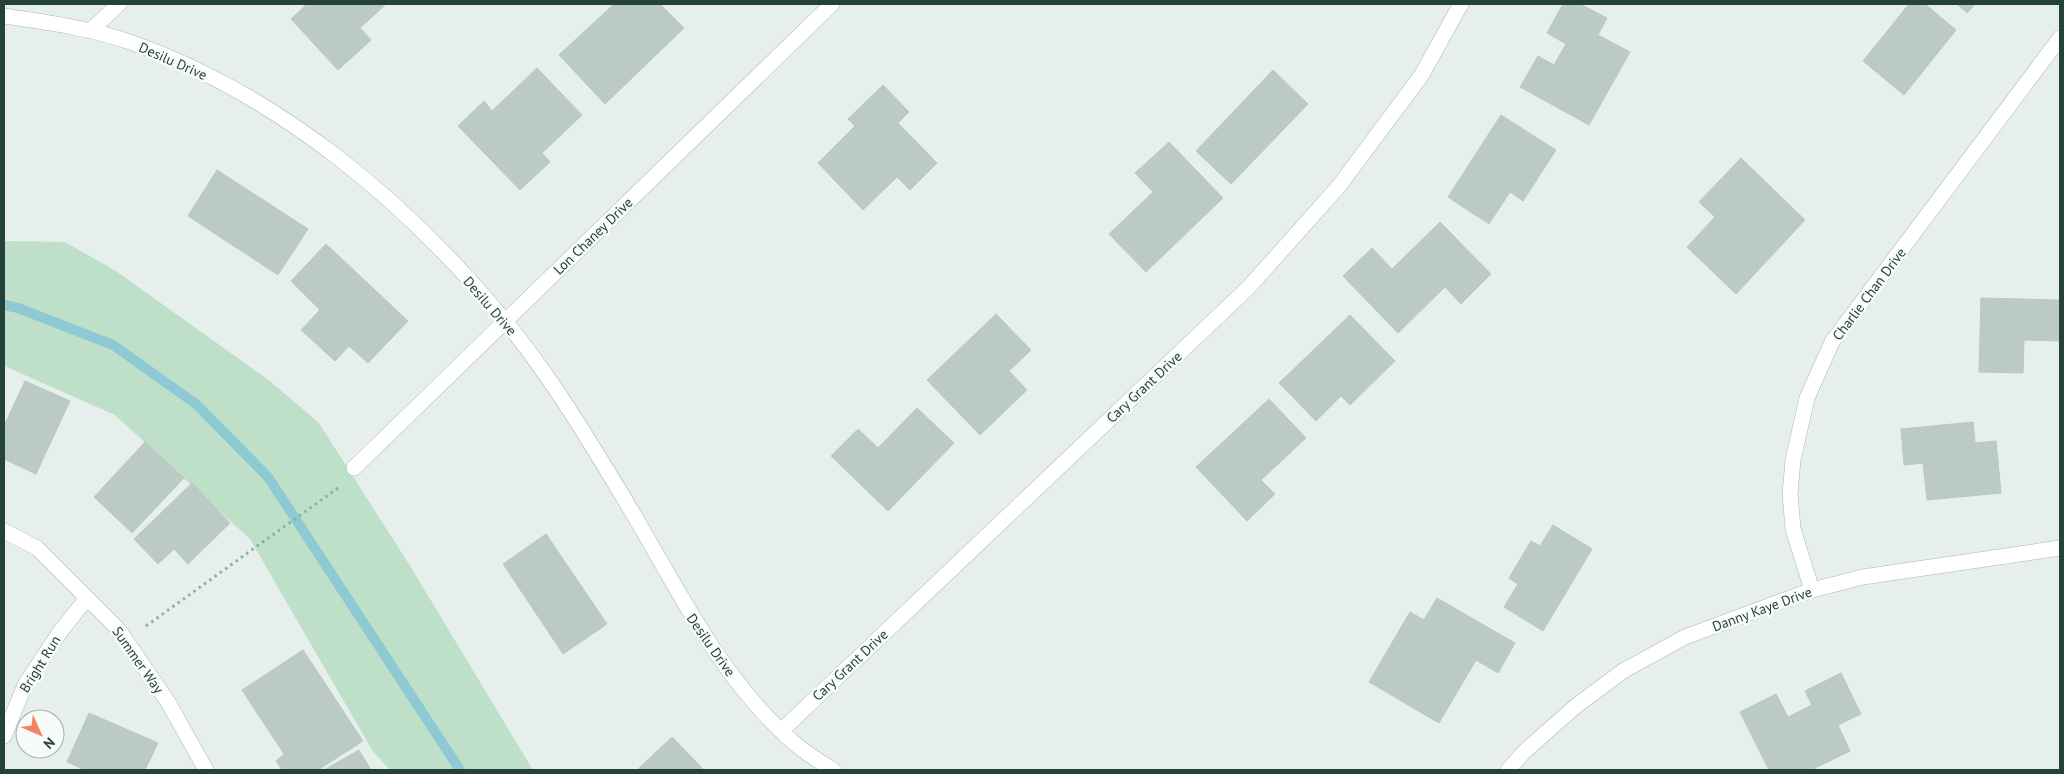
<svg xmlns="http://www.w3.org/2000/svg" width="2064" height="774" font-family="'PT Sans',sans-serif">
<rect width="100%" height="100%" fill="#e6efeb"/>
<path fill="#bfe0c8" d="M 4,241 L 65,242 L 116,271 L 270,381 L 319,423 L 412,569 L 533,770 L 390,770 L 372,750 L 250,539 L 115,415 L 4,366 Z"/>
<g fill="none" stroke-linecap="round" stroke-linejoin="round">
<path stroke="#8ec9d4" stroke-width="10" d="M 4,305 L 18,308 L 113,345 L 196,404 L 268,477 L 460,770"/>
</g>
<path fill="#bbcac4" stroke="#b8c9c2" d="M 307,4 L 384,4 L 385,5 L 360,28 L 371,40 L 338,70 L 291,19 Z
M 614,4 L 660,4 L 684,28 L 605,104 L 559,55 Z
M 1563,4 L 1580,4 L 1607,18 L 1598,35 L 1630,52 L 1589,125 L 1520,87 L 1538,56 L 1554,65 L 1566,44 L 1547,33 Z
M 1909,4 L 1925,4 L 1956,30 L 1904,95 L 1863,61 Z
M 1957,4 L 1975,4 L 1967,13 Z
M 537,68 L 582,115 L 542,153 L 550,162 L 520,190 L 458,126 L 484,101 L 492,111 Z
M 1273,70 L 1308,104 L 1231,184 L 1196,151 Z
M 883,85 L 909,112 L 898,123 L 937,163 L 910,190 L 897,177 L 863,210 L 818,163 L 855,126 L 848,119 Z
M 1501,115 L 1556,150 L 1523,201 L 1510,192 L 1489,224 L 1448,197 Z
M 1169,142 L 1223,198 L 1146,272 L 1109,234 L 1153,192 L 1135,173 Z
M 1741,158 L 1805,220 L 1736,294 L 1687,247 L 1715,217 L 1699,202 Z
M 217,170 L 308,229 L 278,275 L 188,216 Z
M 1440,222 L 1491,274 L 1461,304 L 1445,287 L 1398,333 L 1343,276 L 1372,248 L 1392,269 Z
M 326,244 L 408,321 L 368,363 L 349,346 L 335,361 L 301,330 L 320,310 L 291,281 Z
M 1981,298 L 2060,300 L 2060,341 L 2024,340 L 2023,373 L 1979,372 Z
M 996,314 L 1031,350 L 1009,371 L 1027,390 L 980,435 L 927,380 Z
M 1350,315 L 1395,361 L 1350,405 L 1341,396 L 1316,421 L 1279,383 Z
M 25,381 L 70,401 L 36,474 L 4,459 L 4,426 Z
M 1269,399 L 1306,438 L 1261,480 L 1275,494 L 1247,521 L 1196,467 Z
M 917,408 L 954,443 L 888,511 L 831,456 L 858,429 L 878,448 Z
M 1973,422 L 1975,443 L 1996,441 L 2001,493 L 1927,500 L 1923,463 L 1904,465 L 1901,429 Z
M 145,442 L 184,478 L 132,533 L 94,497 Z
M 192,483 L 230,523 L 188,564 L 174,549 L 158,564 L 134,539 Z
M 1553,525 L 1592,549 L 1543,631 L 1504,607 L 1518,584 L 1509,578 L 1531,541 L 1540,546 Z
M 546,534 L 607,624 L 563,654 L 503,564 Z
M 1437,598 L 1515,643 L 1498,673 L 1476,660 L 1439,723 L 1369,682 L 1410,612 L 1424,620 Z
M 303,650 L 363,741 L 318,770 L 282,770 L 276,761 L 284,754 L 242,690 Z
M 1841,673 L 1861,714 L 1838,725 L 1850,751 L 1811,770 L 1769,770 L 1740,712 L 1776,694 L 1788,717 L 1812,705 L 1805,691 Z
M 89,713 L 158,743 L 145,770 L 85,770 L 67,762 Z
M 672,737 L 704,770 L 637,770 Z
M 359,750 L 371,770 L 324,770 Z"/>
<g fill="none" stroke-linecap="round" stroke-linejoin="round">
<defs>
<path id="minor" d="M 4,16 C 45,22 90,28 130,42 C 278,94 406,201 505,321 C 548,373 584,432 619,490 C 673,578 715,674 794,743 C 806,753 820,762 833,770
M 90,31 L 119,4
M 354,468 L 832,4
M 4,531 L 37,548 L 118,629 L 168,702 L 206,770
M 1812,590 L 1793,529 L 1790,494 L 1793,460 L 1807,398 L 1832,342 L 2060,38
M 781,731 L 1249,287 L 1339,186 L 1421,76 L 1461,4
M 4,736 L 25,685 L 60,632 L 87,598
M 1508,770 L 1524,752 L 1576,706 L 1623,671 L 1685,637 L 1812,590 L 1863,577 L 2060,548"/>
</defs>
<use href="#minor" stroke="#a8b8b2" stroke-width="16"/>
<path stroke="#86b3a5" stroke-width="3" stroke-dasharray="2.5 4" stroke-linecap="butt" d="M 146,626 L 338,488"/>
<use href="#minor" stroke="#fff" stroke-width="15"/>
</g>
<g text-anchor="middle" dominant-baseline="central" stroke-width="5" stroke-linejoin="round" paint-order="stroke">
<g font-size="14" fill="#24423a" stroke="#f7fbf9">
<text transform="translate(173 61) rotate(24)">Desilu Drive</text>
<text transform="translate(593 236) rotate(-44)">Lon Chaney Drive</text>
<text transform="translate(1869 294) rotate(-53)">Charlie Chan Drive</text>
<text transform="translate(490 306) rotate(49)">Desilu Drive</text>
<text transform="translate(1144 387) rotate(-43)">Cary Grant Drive</text>
<text transform="translate(1762 609) rotate(-20)">Danny Kaye Drive</text>
<text transform="translate(711 645) rotate(55)">Desilu Drive</text>
<text transform="translate(138 660) rotate(55)">Summer Way</text>
<text transform="translate(40 664) rotate(-58)">Bright Run</text>
<text transform="translate(850 665) rotate(-43)">Cary Grant Drive</text>
</g>
</g>
<rect width="2064" height="774" fill="none" stroke="#24423a" stroke-width="10"/>
<g transform="translate(40 734) rotate(135)"><circle r="24" fill="#f7fbf9" stroke="#a3b1ad"/>
<path d="M0-4L9 19L0 12L-9 19Z" fill="#f4845f"/>
<text y="-8" font-size="14" font-weight="bold" text-anchor="middle" fill="#24423a">N</text>
</g>
</svg>
